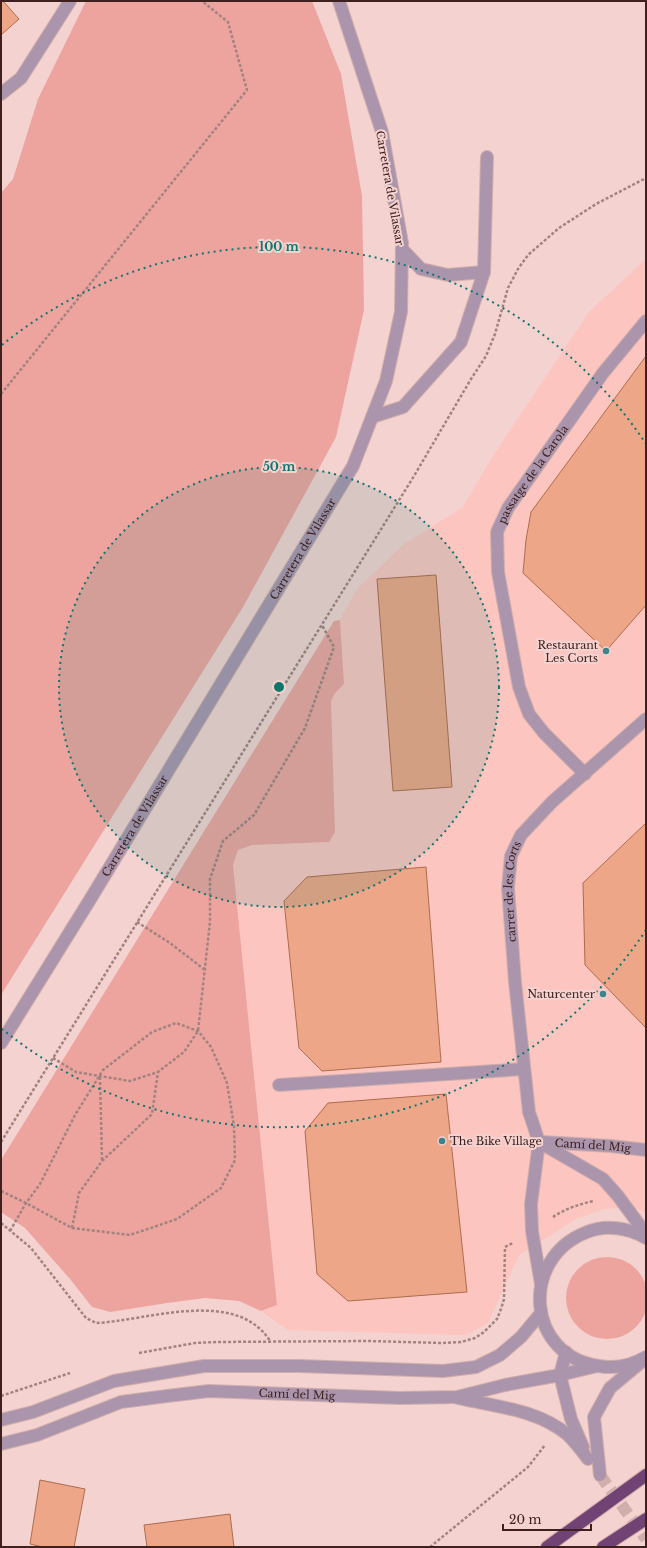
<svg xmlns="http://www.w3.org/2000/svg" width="647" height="1548" font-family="'Libre Baskerville',serif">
<rect width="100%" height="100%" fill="#f4d2cf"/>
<path fill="#fcc5c0" d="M 646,259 L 646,1213 L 633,1207 L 603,1209 L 576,1219 L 519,1255 L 488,1323 L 466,1335 L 288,1330 L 261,1311 L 277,1305 L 233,865 L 238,850 L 252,845 L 329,842 L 335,832 L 331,701 L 335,693 L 344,684 L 340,620 L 347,607 L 357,589 L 403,545 L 463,507 L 496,451 L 589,312 Z"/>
<path fill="#eda49e" d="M 86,1 L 312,1 L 341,74 L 362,196 L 364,310 L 336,437 L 243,607 L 1,995 L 1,193 L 13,179 L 38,99 Z
M 340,620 L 344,684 L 335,693 L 331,701 L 335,832 L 329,842 L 252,845 L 238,850 L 233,865 L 277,1305 L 261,1311 L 239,1301 L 205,1298 L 167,1303 L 110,1312 L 92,1307 L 70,1279 L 25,1228 L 1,1212 L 1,1160 L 334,621 Z
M566 1298a41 41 0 1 1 82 0a41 41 0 1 1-82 0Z"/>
<path fill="#eda687" stroke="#ae6c4e" d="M 1,1 L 3,1 L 19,19 L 1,35 Z
M 646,356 L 646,605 L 606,651 L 523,573 L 526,540 L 531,512 Z
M 436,575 L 452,787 L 393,791 L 377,579 Z
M 646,823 L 646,1028 L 585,965 L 583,883 Z
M 426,867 L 441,1062 L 322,1071 L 299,1048 L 284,901 L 307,877 Z
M 446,1094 L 467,1292 L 348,1301 L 317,1274 L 305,1131 L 328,1103 Z
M 40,1480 L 85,1489 L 74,1547 L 43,1547 L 30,1544 Z
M 230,1514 L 234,1547 L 147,1547 L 144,1525 Z"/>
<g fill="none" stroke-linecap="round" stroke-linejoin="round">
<path stroke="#d0aeac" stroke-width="12" stroke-dasharray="12 6" stroke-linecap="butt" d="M 600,1475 L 646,1539"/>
<defs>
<g id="minor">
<path d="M 1,94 L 21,78 L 70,1"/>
<path d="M 402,249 L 421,269 L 448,275 L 484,272"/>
<path d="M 372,417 L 403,407 L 461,342 L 484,272 L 487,157"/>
<path id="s1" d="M 585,774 L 544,733 L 529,714 L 519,687 L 498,572 L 497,532 L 508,508 L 603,373 L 646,321"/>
<path id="s2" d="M 1,1043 L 91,898 L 353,466 L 386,381 L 401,312 L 402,243 L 382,132 L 339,1"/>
<path d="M 279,1085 L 524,1069"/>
<path d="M 539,1142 L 603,1179 L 618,1196 L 646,1234"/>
<path id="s3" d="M 542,1142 L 611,1146 L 646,1150"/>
<path d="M 646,1238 C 629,1228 606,1224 587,1232 C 519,1258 526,1356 599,1366 C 615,1369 632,1365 646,1357"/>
<path id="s4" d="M 541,1284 L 532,1231 L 531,1204 L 539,1142 L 529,1112 L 515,982 L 508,888 L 511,856 L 521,835 L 552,802 L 646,719"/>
<path d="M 566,1352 L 560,1375 L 571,1419 L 583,1447"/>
<path d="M 458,1398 C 496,1407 537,1409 568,1435 C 575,1442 582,1451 588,1459"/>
<path d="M 1,1420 L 33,1412 L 114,1381 L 204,1366 L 299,1366 L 443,1371 L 476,1367 L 500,1355 L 521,1337 L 541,1313"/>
<path id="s5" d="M 1,1444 L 37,1435 L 121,1402 L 167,1396 L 209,1391 L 400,1398 L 457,1397 L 505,1385 L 560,1375 L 597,1366"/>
<path d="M 600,1475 L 594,1417 L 610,1388 L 640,1363"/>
</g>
<path id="highway" d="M 547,1547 L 646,1475
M 603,1547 L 646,1519"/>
</defs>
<use href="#minor" stroke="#d0aeac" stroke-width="14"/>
<use href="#highway" stroke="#d0aeac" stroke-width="14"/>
<path stroke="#a38380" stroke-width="2.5" stroke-dasharray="3 2" stroke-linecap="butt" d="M 1,394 L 247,90 L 228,22 L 202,1
M 137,922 L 170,943 L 205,970
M 53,1058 L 76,1072 L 130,1081 L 158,1072 L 184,1052 L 198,1031 L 210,922 L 210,879 L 223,841 L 254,815 L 305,728 L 334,647 L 322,625
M 100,1077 L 102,1161
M 1,1142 L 414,476 L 471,379 L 486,356 L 495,334 L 508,288 L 518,269 L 528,255 L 559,228 L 596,204 L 646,178
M 1,1191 L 26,1203 L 72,1228 L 130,1235 L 177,1219 L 221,1188 L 235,1160 L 234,1126 L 227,1083 L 211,1047 L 198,1031 L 176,1023 L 152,1032 L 103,1070 L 75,1115 L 40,1184 L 26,1203 L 10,1231
M 553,1217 C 565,1209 579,1204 594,1201
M 1,1223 L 31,1248 L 86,1318 L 96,1323 C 146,1321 236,1287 270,1341
M 72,1228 L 79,1193 L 102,1161 L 152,1114 L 158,1072
M 139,1353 L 195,1343 L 216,1342 L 368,1341 L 442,1343 L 461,1342 L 475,1338 L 484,1332 L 497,1319 L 501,1309 L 504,1299 L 505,1247 L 513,1243
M 1,1396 L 70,1373
M 430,1547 L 528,1467 L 545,1445"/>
<use href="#minor" stroke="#ab95ac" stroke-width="12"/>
<use href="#highway" stroke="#714374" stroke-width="12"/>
</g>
<circle cx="279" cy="687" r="220" fill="#0f766e" fill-opacity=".12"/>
<g fill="none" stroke="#0f766e" stroke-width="2" stroke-dasharray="2 4">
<circle cx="279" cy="687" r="220"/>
<path d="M646 930A440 440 0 0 1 2 1029M2 345A440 440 0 0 1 646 444"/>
</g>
<g fill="#3c848b" stroke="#f4d2cf" stroke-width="1.5">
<circle cx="606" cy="651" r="4"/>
<circle cx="603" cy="994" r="4"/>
<circle cx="442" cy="1141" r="4"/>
</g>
<g text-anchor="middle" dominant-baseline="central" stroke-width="4" stroke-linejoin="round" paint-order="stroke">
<g font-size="11" fill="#3e201e" stroke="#f4d2cf">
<text transform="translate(390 188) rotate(80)">Carretera de Vilassar</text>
<text stroke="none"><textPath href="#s1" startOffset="336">passatge de la Carola</textPath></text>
<text stroke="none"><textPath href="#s2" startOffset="579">Carretera de Vilassar</textPath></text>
<text stroke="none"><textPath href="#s2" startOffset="255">Carretera de Vilassar</textPath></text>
<text stroke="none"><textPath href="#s4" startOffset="397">carrer de les Corts</textPath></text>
<text stroke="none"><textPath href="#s3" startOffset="51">Camí del Mig</textPath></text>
<text stroke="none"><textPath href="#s5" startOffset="304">Camí del Mig</textPath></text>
</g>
<g font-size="11" fill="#3e201e" stroke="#f4d2cf" text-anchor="end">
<text x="598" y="645">Restaurant<tspan x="598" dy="13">Les Corts</tspan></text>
<text x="595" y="994">Naturcenter</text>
<text x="450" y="1141" text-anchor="start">The Bike Village</text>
</g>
</g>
<circle cx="279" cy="687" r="6" fill="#0f766e" stroke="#f4d2cf" stroke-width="2"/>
<g font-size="12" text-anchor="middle" font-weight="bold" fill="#0f766e" stroke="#f4d2cf" stroke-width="4" stroke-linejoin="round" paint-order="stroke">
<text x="279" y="251">100 m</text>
<text x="279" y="471">50 m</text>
</g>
<rect width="647" height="1548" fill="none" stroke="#3e201e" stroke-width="4"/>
<path d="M503 1524v6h88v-6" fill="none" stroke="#3e201e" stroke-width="2"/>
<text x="509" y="1524" font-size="12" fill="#3e201e" stroke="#f4d2cf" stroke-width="3" paint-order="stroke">20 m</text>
</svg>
